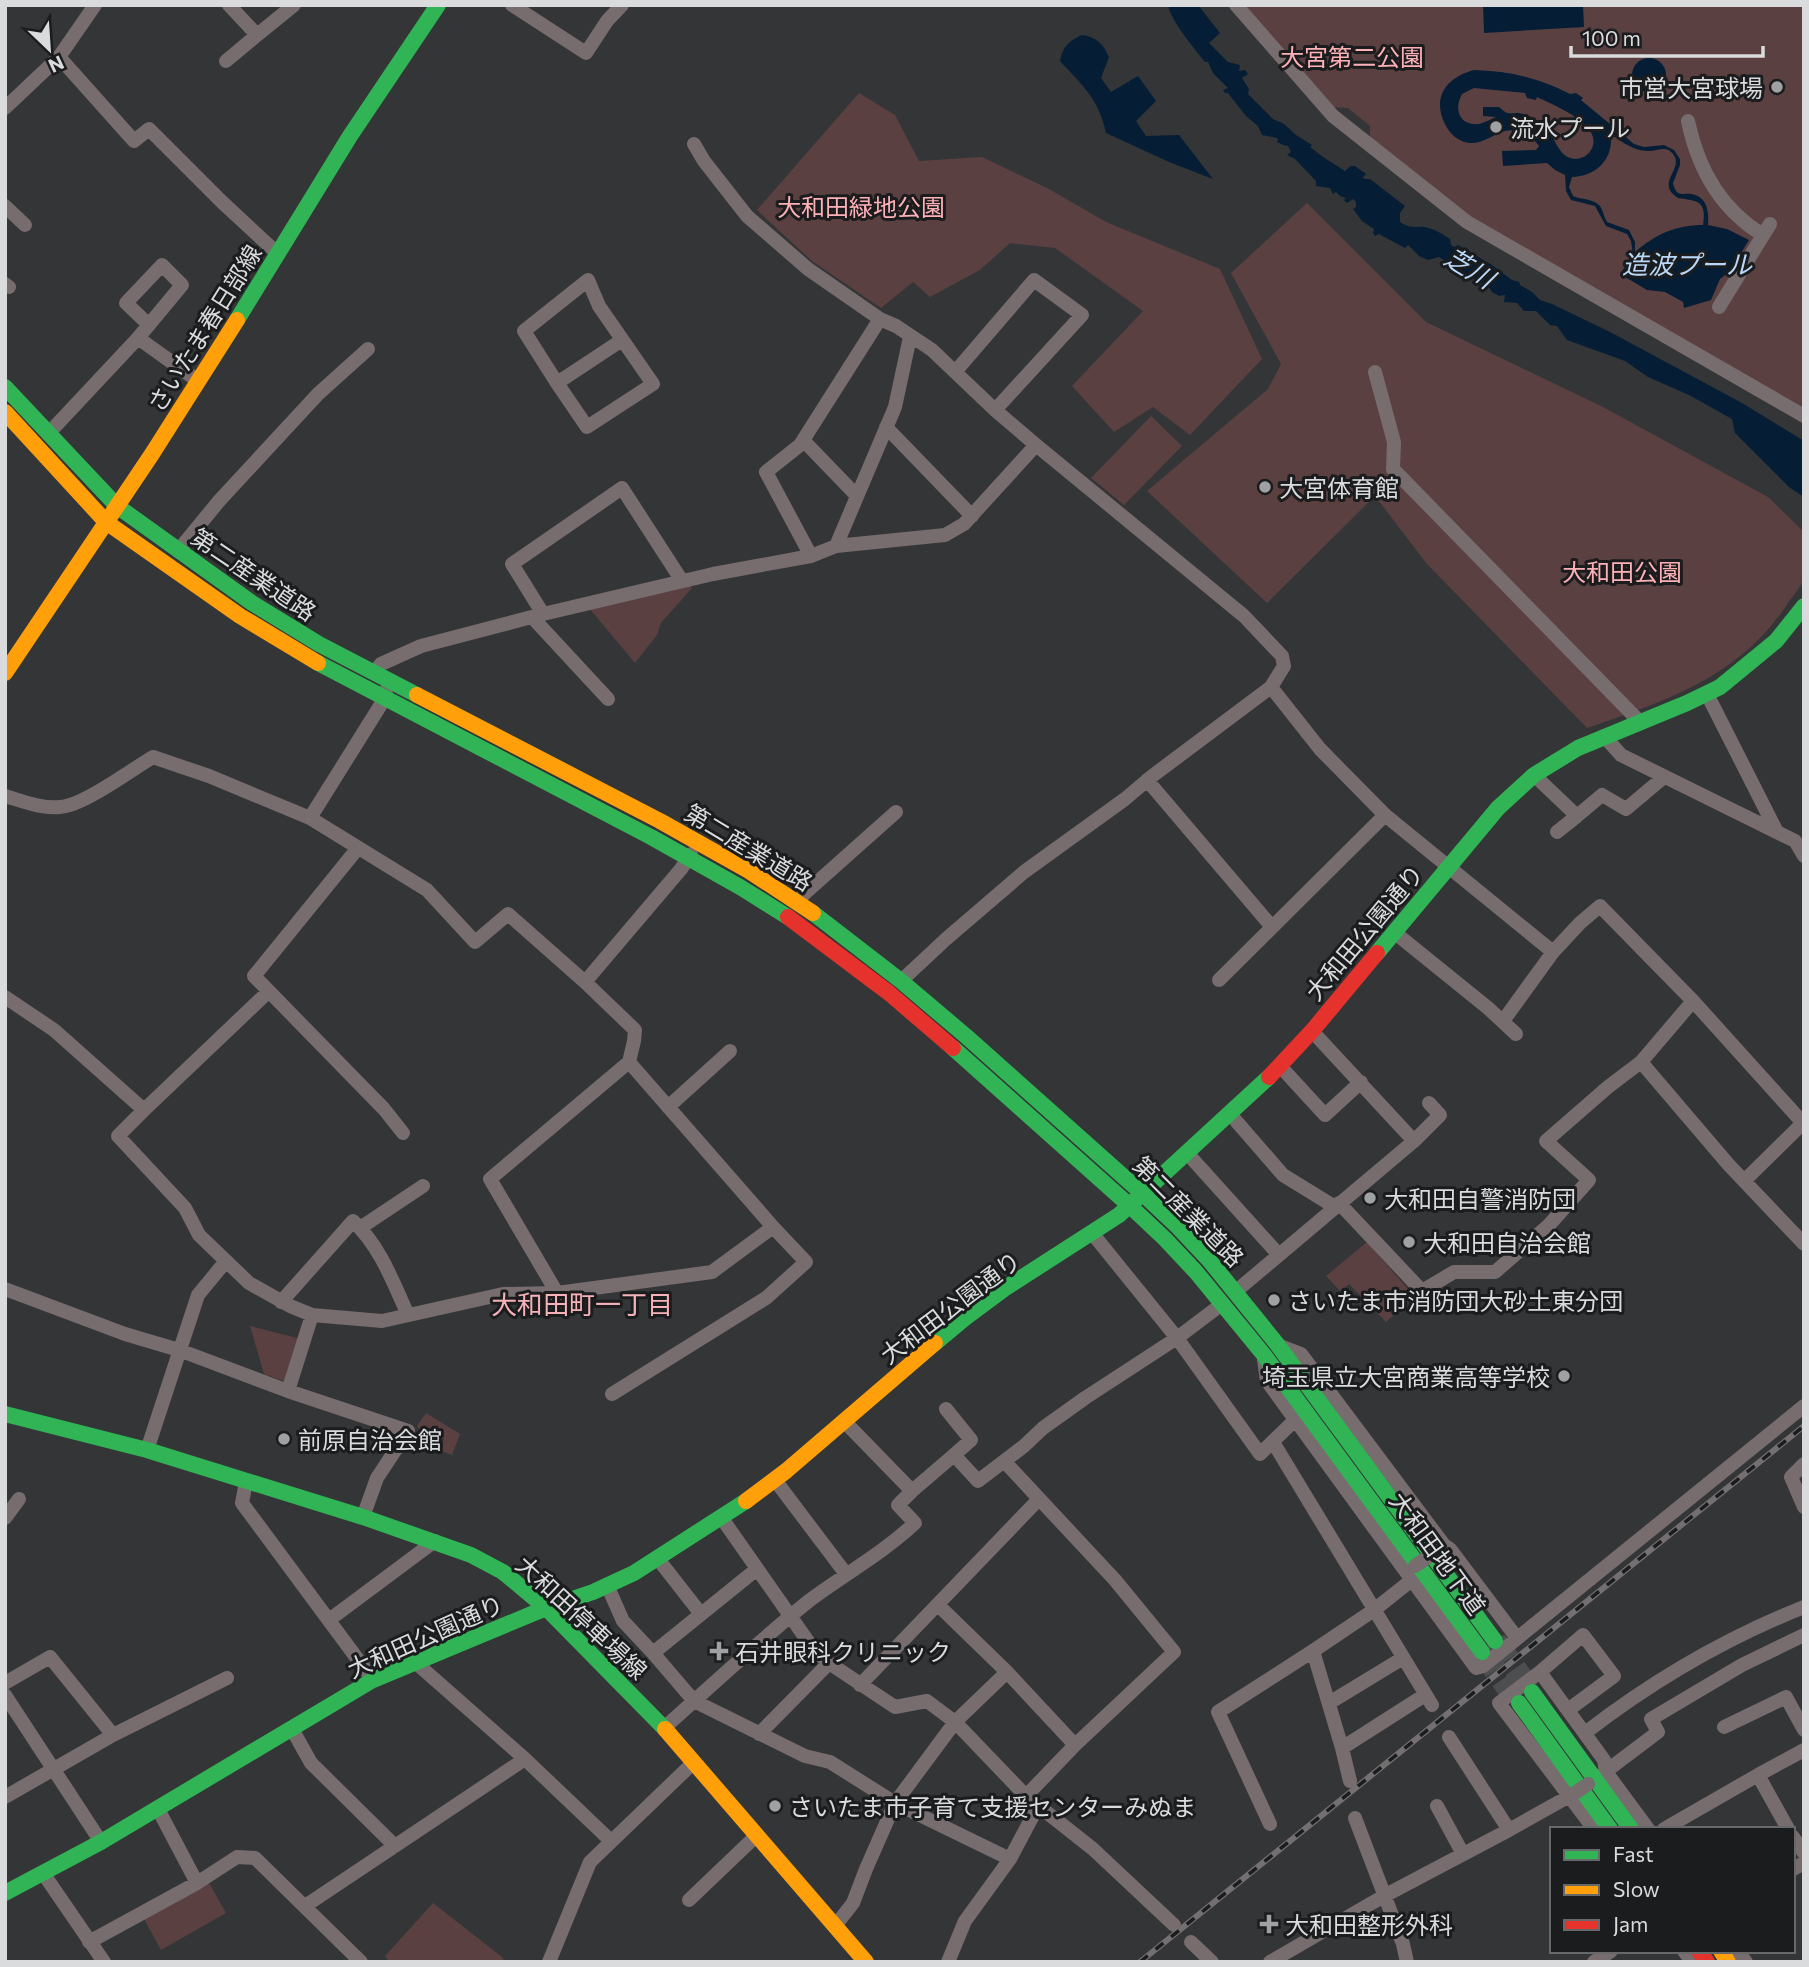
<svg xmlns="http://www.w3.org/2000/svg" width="1809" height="1967" font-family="Commissioner,'Noto Sans JP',sans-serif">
<rect width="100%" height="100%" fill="#333537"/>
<path fill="#5b4042" d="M 1238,5 L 1804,5 L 1804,412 L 1469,216 L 1370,139 L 1370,126 L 1348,108 L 1332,107 Z
M 859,93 L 895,115 L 919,161 L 982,157 L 1049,189 L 1106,222 L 1220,269 L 1262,359 L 1190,435 L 1153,407 L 1114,432 L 1072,386 L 1143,311 L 1055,248 L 1010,243 L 980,270 L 930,297 L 913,282 L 881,308 L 812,261 L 757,210 Z
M 1307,203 L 1426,322 L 1603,407 L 1768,497 L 1804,532 C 1804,544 1807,570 1803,580 C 1800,588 1793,596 1788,603 C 1740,677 1666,701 1587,728 L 1427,564 L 1375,496 L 1267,603 L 1147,491 L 1268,389 L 1281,364 L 1231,273 Z
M 1151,416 L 1182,446 L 1124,505 L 1091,478 Z
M 689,584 L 692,588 L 661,623 L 657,635 L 635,663 L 589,608 Z
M 1367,1242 L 1414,1296 L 1386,1322 L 1349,1284 L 1340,1291 L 1326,1276 Z
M 250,1326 L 301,1339 L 287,1382 L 264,1374 Z
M 426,1413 L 460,1434 L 452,1455 L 441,1451 L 444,1439 L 420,1431 L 417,1426 Z
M 209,1883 L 226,1913 L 161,1950 L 144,1919 Z
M 433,1903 L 502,1957 L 505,1962 L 389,1962 L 385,1956 Z"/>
<path fill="#051e35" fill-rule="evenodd" d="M 1168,5 L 1198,5 L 1220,33 L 1209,43 L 1228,62 L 1240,65 L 1239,71 L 1245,70 L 1248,74 L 1242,78 L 1249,89 L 1248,94 L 1273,119 L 1284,124 L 1296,135 L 1312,145 L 1310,147 L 1323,157 L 1345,171 L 1351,166 L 1355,166 L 1366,174 L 1363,177 L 1364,179 L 1370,179 L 1405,206 L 1400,213 L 1400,222 C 1414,231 1417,224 1429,228 C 1436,230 1444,235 1450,239 L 1451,245 L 1454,247 L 1458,245 L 1492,265 L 1512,280 L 1519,282 L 1520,285 L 1532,292 L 1540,300 L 1552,304 L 1610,332 L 1742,403 L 1804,441 L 1804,497 L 1789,487 L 1735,433 L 1732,419 L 1689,395 L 1648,377 L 1625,361 L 1567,340 L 1557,326 L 1550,325 L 1536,311 L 1524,311 L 1517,303 L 1504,302 L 1505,295 L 1499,296 L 1492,292 L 1487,285 L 1483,284 L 1439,257 L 1428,260 L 1419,256 L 1408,245 L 1405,248 L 1403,247 L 1379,234 L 1375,236 L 1373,233 L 1374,229 L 1362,221 L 1353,209 L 1356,207 L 1356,202 L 1353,199 L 1347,203 L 1344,200 L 1346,198 L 1340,196 L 1336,192 L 1333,194 L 1330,188 L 1316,186 L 1316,181 L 1295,159 L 1287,155 L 1291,152 L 1288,146 L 1283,145 L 1277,142 L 1278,140 L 1277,138 L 1262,135 L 1258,126 L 1246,116 L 1228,93 L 1225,93 L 1223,90 L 1228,88 L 1213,73 L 1208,62 L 1205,62 C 1194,48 1171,21 1168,5 Z
M 1483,5 L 1583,5 L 1584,27 L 1484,33 Z
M 1082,35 C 1097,37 1103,44 1109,57 L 1101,78 L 1111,92 L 1138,76 L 1156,101 L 1136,121 L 1146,136 L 1179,135 L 1213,179 L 1169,162 L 1106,133 C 1099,99 1082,85 1060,61 C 1063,46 1069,41 1082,35 Z
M1632 75a17 17 0 1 1 34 0a17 17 0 1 1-34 0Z
M 1474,70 C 1509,71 1540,78 1570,94 L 1576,93 L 1583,98 L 1581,100 L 1634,144 L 1644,147 L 1664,145 L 1674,150 L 1680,159 L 1680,165 L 1673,183 C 1677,200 1683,191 1695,195 C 1708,199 1709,214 1708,225 L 1727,229 L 1749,240 L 1730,271 L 1720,279 L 1711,300 L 1684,308 L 1683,302 L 1665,292 L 1647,290 L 1620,274 L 1633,255 L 1631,241 L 1627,234 L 1606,226 L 1595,206 L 1571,200 L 1566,191 L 1565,175 L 1555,170 L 1547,163 L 1503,166 L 1502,151 L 1536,150 L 1539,146 C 1532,135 1518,128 1505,131 C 1488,136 1477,150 1458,139 C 1450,134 1445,126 1442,117 C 1434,92 1451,76 1474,70 ZM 1474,88 L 1525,93 L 1527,98 L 1536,100 L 1537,97 C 1553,105 1603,124 1592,148 C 1589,155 1582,159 1575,159 C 1557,158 1555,134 1543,124 C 1536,119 1527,114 1518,113 C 1515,113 1511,114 1507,113 C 1506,113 1500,108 1499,107 L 1483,107 L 1483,116 L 1496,117 C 1489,120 1481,125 1474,124 C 1457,123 1455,106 1462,94 ZM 1613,136 C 1623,142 1634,151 1647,151 C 1657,152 1666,144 1673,154 C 1685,169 1654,183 1678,198 C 1697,201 1707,200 1703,225 C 1676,225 1656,234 1635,252 L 1635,242 L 1629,230 L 1607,222 C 1604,217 1603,210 1600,206 C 1593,198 1581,200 1573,196 L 1569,187 L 1572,177 C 1595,176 1612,161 1611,138 Z"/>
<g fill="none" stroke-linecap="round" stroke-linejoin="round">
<path stroke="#4c4e50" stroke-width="23" stroke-dasharray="23 11" stroke-linecap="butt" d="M 1495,1641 L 1532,1692
M 1482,1652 L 1519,1703"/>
<path stroke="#776c6e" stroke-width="14" d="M 229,5 L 257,35 L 294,5
M 512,5 L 586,53 L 607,21 L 622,5
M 1236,5 L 1333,116 L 1467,222 L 1804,416
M 59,57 L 134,141 L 149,129 L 222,202 L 278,254
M 226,61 L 257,35
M 5,108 L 59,57 L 95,5
M 1688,121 C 1698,169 1720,209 1763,235
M 694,144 L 704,161 L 747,216 L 808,269 L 880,319 L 896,326 L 932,350 L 995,410 L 1036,445 L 1244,616 L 1282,656 L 1284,666 L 1271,687 L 1151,777 L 1125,799 L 1024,872 L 946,939 L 901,981
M 5,206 L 25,225
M 5,284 L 9,287
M 1719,307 L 1770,224
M 138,338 L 182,285 L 162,265 L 126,303 L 149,325
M 955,372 L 1034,280 L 1082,315 L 995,410
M 1375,372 L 1394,442 L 1393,469 L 1641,723
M 557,383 L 524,331 L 588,280 L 599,306 L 653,384 L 587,427 L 557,383 L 622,340
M 886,427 L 972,516
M 48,434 L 138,338 L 198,381
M 803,440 L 857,496
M 836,546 L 895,407 L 910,337
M 178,551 L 219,501 L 318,394 L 368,349
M 811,556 L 766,472 L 800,445 L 880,319
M 543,614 L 512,564 L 622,488 L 682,581
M 532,617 L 608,699
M 374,672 L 381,664 L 421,646 L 543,614 L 713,574 L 811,556 L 836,546 L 945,535 L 964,524 L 1036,445
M 1271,687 L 1320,749 L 1385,815 L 1553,952 L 1580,923 L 1600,906 L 1693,1001 L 1803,1123
M 1707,694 L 1777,832
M 1604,736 L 1621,755 L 1795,841 L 1804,856
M 1534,775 L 1577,816 L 1602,795 L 1626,809 L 1664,777
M 1147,780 L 1272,927
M 5,796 C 22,801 42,809 60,807 C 83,806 131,770 153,757 L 209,776 L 310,818 L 427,890 L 475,942 L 508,914 L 585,982 L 635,1030 L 634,1041 L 629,1062 L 490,1179 L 557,1293
M 310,818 L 385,698 L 386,690
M 1557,832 L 1577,816
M 358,848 L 254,976 L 384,1109 L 403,1133
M 798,901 L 805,893 L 896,812
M 1394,932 L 1488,1008 L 1516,1034
M 1219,980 L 1385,815
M 585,982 L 681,869 L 691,854
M 5,997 L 54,1030 L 144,1110 L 118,1136 L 185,1208 L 199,1235 L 249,1283 L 290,1306 L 312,1315 L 382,1321 L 503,1294 L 557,1293 L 712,1272 L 773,1227
M 1503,1021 L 1553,952
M 1312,1031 L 1414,1141
M 1641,1062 L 1728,1164 L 1804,1244
M 1280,1066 L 1325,1115 L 1361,1082
M 668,1107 L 730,1051
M 144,1110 L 268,992
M 1230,1114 L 1283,1175 L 1335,1207
M 1187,1153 L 1279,1255
M 1744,1181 L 1804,1122
M 1339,1203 L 1422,1291 L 1454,1272 L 1495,1272 L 1549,1225 L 1589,1180 L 1546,1141 L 1608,1087 L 1641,1062 L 1693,1001
M 360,1228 L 423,1186
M 1092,1233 L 1177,1338 L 1260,1454 L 1295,1420
M 5,1289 L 125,1334 L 179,1350 L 288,1391 L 408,1431 L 377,1478 L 363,1517
M 1235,1292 L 1414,1141 L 1440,1115 L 1429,1103
M 281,1302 L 353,1221 C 380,1246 393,1282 408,1315
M 1280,1346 L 1301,1354 L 1444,1545 L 1450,1549 L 1517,1638
M 1264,1360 L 1267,1381 L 1476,1668 L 1483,1666 L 1804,1406
M 288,1391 L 312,1315
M 612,1394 L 766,1298 L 806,1262 L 773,1227 L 629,1062
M 946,1409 L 971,1440 L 954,1455
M 1273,1442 L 1432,1705
M 147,1450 L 198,1295 L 226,1261
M 1004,1461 L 1115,1580 L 1174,1652 L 1075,1745 L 1026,1796
M 1804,1464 L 1791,1477 L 1804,1507
M 775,1480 L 846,1574
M 246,1482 L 242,1503 L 373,1680
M 912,1491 L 954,1455 L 978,1481 L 1024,1446 L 1043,1428 L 1085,1398 L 1177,1338 L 1222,1304
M 721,1517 L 814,1650 L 829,1663 L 895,1707 L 927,1701 L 955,1722 L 1026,1796 L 1093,1849 L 1174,1925
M 5,1518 L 19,1499
M 658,1559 L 701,1614
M 757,1569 L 653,1653 L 694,1701 L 805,1756 L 830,1762 L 895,1803 L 1010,1859
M 607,1585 L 623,1621 L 653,1653
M 938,1605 L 1007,1672 L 1075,1745
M 329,1620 L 435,1541
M 1313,1651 L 1342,1748 L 1425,1695
M 415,1662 L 525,1759 L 611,1841
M 1540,1672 L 1583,1635 L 1614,1676 L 1568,1710
M 5,1683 L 50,1657 L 113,1735 L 227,1678
M 860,1685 L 1039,1499
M 5,1695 L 101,1842
M 1329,1703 L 1403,1658
M 1724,1727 L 1786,1697 L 1804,1730
M 664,1728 C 712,1685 760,1640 810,1600 C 845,1574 883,1553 915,1523 L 898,1505 L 912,1491 L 844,1421
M 292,1729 L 311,1763 L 395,1846
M 1585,1733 C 1651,1682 1726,1638 1804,1607
M 759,1734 L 829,1663
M 1449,1737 L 1509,1830
M 1342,1748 L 1350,1781
M 1601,1775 L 1658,1732 L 1651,1719 L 1742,1665 L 1804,1635
M 5,1797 L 113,1735
M 1437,1806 L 1463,1854
M 158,1809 L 197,1883
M 1355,1818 L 1403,1944 L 1407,1962
M 1270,1824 L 1218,1712 L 1313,1651 L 1374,1610 L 1413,1579
M 1594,1829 L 1499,1703 L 1540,1672 L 1604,1760 L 1606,1772 L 1648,1829
M 1664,1829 L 1758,1775
M 1788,1829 L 1758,1775 L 1804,1750
M 1793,1837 L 1804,1853
M 1793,1869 L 1804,1863
M 43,1873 L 104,1962
M 689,1900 L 756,1836
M 305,1906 L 525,1759
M 835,1926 L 853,1903 L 866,1869 L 895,1803 L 955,1722 L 1007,1672
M 89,1942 L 197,1883 L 237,1857 L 255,1858 L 361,1962
M 1191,1942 L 1212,1962
M 1684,1951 L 1692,1962
M 1738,1951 L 1746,1962
M 549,1962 L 590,1862 L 693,1763
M 948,1962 L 965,1921 L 1010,1859 L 1038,1806
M 1270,1962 L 1384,1896 L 1509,1830 L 1575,1793
M 1594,1962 L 1611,1951"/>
<path stroke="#30b455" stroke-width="16" d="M 237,320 L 350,136 L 438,5
M 5,387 L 117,506 L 252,603 L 319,644 L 417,695
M 318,663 L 651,837 L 740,887 L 788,917
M 813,913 L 901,981 L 967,1037 L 1143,1194 L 1178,1227 L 1209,1260 L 1277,1344 L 1495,1641
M 1377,953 L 1498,808 L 1534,775 L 1578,748 L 1687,703 L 1720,687 L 1776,641 L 1804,606
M 953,1048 L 1130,1206 L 1165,1239 L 1196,1272 L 1264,1355 L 1482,1652
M 935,1343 L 965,1318 L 1004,1289 L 1119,1215 L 1269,1077
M 5,1414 L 147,1450 L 363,1517 L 471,1555 L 503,1572 L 546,1608 L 665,1729
M 1532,1692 L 1631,1829
M 1519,1703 L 1610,1829
M 5,1893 L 101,1842 L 373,1680 L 546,1608 L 593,1592 L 634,1573 L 746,1501"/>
<path stroke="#ff9f0a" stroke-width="16" d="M 5,412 L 106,522 L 240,616 L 318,663
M 5,673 L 152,454 L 237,320
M 417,695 L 660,821 L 749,871 L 813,913
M 746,1501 L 786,1471 L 935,1343
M 665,1729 L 866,1962
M 1721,1951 L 1728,1962"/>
<path stroke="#e5322d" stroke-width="16" d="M 788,917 L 889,993 L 953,1048
M 1269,1077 L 1312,1031 L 1377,953
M 1699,1951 L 1707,1962"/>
<defs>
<path id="rail" d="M 1140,1962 L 1804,1426"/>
</defs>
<use href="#rail" stroke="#746f70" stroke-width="6"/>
<use href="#rail" stroke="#1b1c1e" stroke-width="3.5" stroke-dasharray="10" stroke-linecap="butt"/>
<path stroke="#776c6e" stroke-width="14" d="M 1415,1566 L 1438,1550
M 1575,1793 L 1588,1784"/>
</g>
<g fill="#9fa1a3" stroke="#1b1c1e" stroke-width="2.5">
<circle cx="1777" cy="87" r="7"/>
<circle cx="1496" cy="127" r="7"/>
<circle cx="1265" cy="487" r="7"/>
<circle cx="1370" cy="1198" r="7"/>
<circle cx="1409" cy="1242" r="7"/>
<circle cx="1274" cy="1300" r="7"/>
<circle cx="1564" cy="1376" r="7"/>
<circle cx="284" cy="1439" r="7"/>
<path d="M715.5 1640.5h7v7h7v7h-7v7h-7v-7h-7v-7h7z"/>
<circle cx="775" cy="1806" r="7"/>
<path d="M1265.5 1913.5h7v7h7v7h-7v7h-7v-7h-7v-7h7z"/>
</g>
<g text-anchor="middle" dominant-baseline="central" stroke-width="6" stroke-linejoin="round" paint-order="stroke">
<g font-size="24" fill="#fdb0b6" stroke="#1b1c1e">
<text x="1352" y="56">大宮第二公園</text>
<text x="861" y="206">大和田緑地公園</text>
<text x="1622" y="571">大和田公園</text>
</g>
<g font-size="24" fill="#d9dbdd" stroke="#1b1c1e" text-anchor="start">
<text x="1763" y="87" text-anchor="end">市営大宮球場</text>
<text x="1510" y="127">流水プール</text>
<text x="1279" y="487">大宮体育館</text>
<text x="1384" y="1198">大和田自警消防団</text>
<text x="1423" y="1242">大和田自治会館</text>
<text x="1288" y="1300">さいたま市消防団大砂土東分団</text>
<text x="1550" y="1376" text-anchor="end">埼玉県立大宮商業高等学校</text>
<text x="298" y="1439">前原自治会館</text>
<text x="735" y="1651">石井眼科クリニック</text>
<text x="789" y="1806">さいたま市子育て支援センターみぬま</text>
<text x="1285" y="1924">大和田整形外科</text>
</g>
<g font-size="24" fill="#d9dbdd" stroke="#1b1c1e">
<text transform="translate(204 328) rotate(-58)">さいたま春日部線</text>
<text transform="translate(254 574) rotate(34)">第二産業道路</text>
<text transform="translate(749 847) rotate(31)">第二産業道路</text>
<text transform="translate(1364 932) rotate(-50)">大和田公園通り</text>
<text transform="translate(1189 1211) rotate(45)">第二産業道路</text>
<text transform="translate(950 1307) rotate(-37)">大和田公園通り</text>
<text transform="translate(1438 1553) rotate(54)">大和田地下道</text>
<text transform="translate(582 1617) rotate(43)">大和田停車場線</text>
<text transform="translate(425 1636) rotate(-24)">大和田公園通り</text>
</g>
<g font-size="26" font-style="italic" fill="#b9d8f7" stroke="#1b1c1e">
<text x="1687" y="263">造波プール</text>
<text transform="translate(1470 267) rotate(31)">芝川</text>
</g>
<g font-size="26" fill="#f7b2b8" stroke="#1b1c1e">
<text x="582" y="1303">大和田町一丁目</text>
</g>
</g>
<rect width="1809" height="1967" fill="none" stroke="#d9dbdd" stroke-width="14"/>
<rect x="1550" y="1827" width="245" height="126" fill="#1b1c1e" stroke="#67686a" stroke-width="2"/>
<rect x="1564" y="1850" width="35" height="10" fill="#30b455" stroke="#67686a" stroke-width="2"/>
<text x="1613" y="1862" font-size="21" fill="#d9dbdd">Fast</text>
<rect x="1564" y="1885" width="35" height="10" fill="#ff9f0a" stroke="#67686a" stroke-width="2"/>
<text x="1613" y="1897" font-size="21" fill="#d9dbdd">Slow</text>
<rect x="1564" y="1920" width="35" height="10" fill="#e5322d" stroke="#67686a" stroke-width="2"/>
<text x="1613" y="1932" font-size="21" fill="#d9dbdd">Jam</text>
<g transform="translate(49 49) rotate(155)" stroke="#1b1c1e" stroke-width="5" paint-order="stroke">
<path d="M0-5L12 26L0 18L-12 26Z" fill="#d9dbdd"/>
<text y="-10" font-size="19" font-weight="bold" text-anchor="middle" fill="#d9dbdd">N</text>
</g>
<path d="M1571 46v10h192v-10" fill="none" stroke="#d9dbdd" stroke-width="3.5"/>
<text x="1582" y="46" font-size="21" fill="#d9dbdd" stroke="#1b1c1e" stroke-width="5" paint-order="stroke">100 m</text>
</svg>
